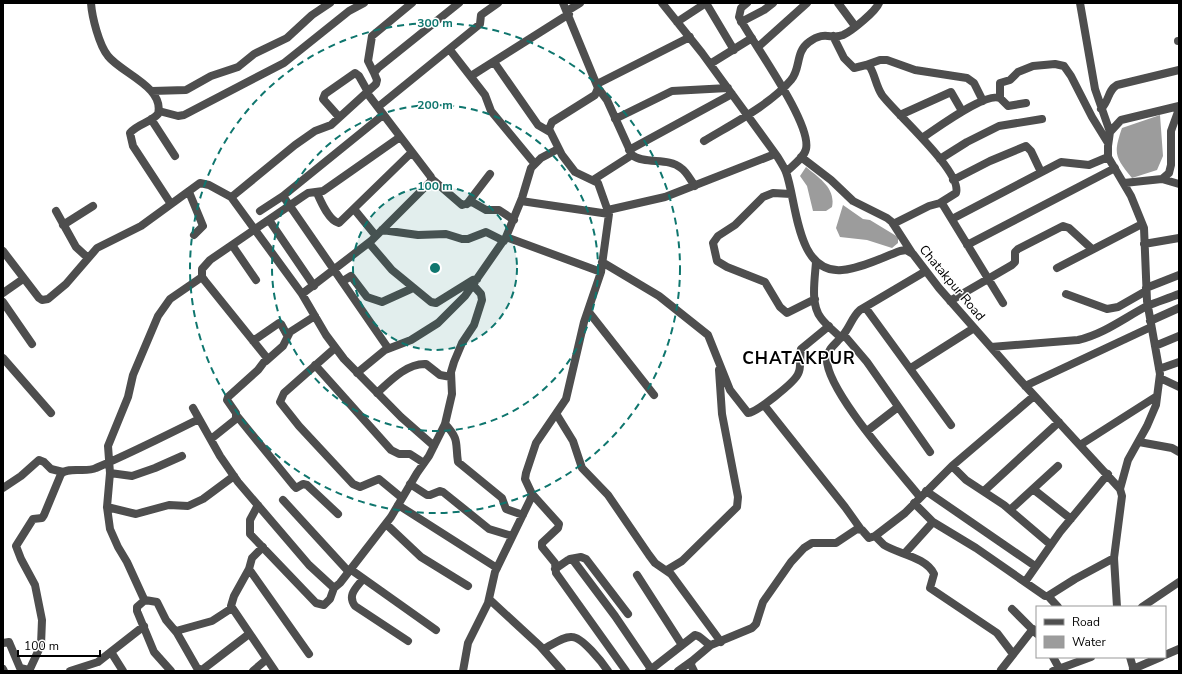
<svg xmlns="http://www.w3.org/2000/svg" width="1182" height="674" font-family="'Nunito Sans',sans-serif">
<rect width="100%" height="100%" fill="#fff"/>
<path fill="#9c9c9c" d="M 1160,115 L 1163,156 L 1157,170 L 1132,178 C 1115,157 1113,154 1122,128 Z
M 806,167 C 819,178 836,188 832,207 L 826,211 L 813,211 L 807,186 L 800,176 Z
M 843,205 L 863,219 L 870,220 L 898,237 L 898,243 L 892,248 L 867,240 L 840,237 L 836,228 Z"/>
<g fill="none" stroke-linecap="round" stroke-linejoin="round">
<path stroke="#4e4e4e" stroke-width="8" d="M 91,3 C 92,17 99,45 108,56 C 121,73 165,87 158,114 C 150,123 137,124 130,133 L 133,146 L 171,204
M 662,3 L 702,53 L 777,156 C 780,161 784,167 786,172 C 797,202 796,274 842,270 C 862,268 881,258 900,251 L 906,250 L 913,254 L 939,288 L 1019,379 L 1120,489 L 1122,496 L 1114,558 L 1117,607
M 706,3 L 734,50
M 747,3 L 741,8 L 739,17 C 752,42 812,123 806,149 C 804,158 792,166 786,172
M 838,3 L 855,26
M 1080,3 L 1095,89 L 1110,132
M 567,11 L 580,3
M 677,22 L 706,3
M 741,22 L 764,10 L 773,3
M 833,36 L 844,58 L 854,68 L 866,65 L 870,67 C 875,75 876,86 882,95 C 895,113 963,172 956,193 L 940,203
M 1178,41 L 1179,41
M 758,47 L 807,3
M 450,50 L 485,95 L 491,111 L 534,163
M 494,62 L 538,125 L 550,132
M 710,64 L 752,38
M 866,65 L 880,60 L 887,60 L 915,70 L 967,78 L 974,83 L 983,101
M 374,73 L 368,61 L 372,36 L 412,3
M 471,76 L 569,14
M 597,84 L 690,37
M 598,88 L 607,100 L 632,155 C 645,165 668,157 681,168 C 687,172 691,181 695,186
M 152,91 L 186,90 L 211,76 L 238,67 L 254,54 L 287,38 L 312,15 L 330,3
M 1000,98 L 1000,83 L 1010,80 L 1018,72 L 1033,66 L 1055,64 L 1064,66 L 1071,76 L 1092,117 L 1108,143
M 378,107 L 480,24 L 481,15 L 498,3
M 1101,109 C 1110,100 1107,91 1117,85 L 1179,70
M 159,111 L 178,116 L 184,115 L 284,63 L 349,11 L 364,3
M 383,115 L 283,196 L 388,348
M 900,115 L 951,92 L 962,111
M 339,117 L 323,99 L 325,94 L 355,73 L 359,76 L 368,92
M 151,119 L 175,156
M 615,119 L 672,91 L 728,88
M 922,138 C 936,129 985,92 1000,98 L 1008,106 L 1026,103
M 704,141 C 732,124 770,105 791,80 C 801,69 795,52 809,42 C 825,30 831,40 843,35 C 852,31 876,11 879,3
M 629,150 L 732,94
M 801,157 L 831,180 L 853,201 L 887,218 L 892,222 L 912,253
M 940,159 L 967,142 L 999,126 L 1042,119
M 432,179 L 462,205 L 472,202 L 486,210 L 499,210 L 514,220
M 1162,179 L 1179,184
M 593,180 L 632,155
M 953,180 L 990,161 L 1026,146 L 1031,151 L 1041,172
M 1124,183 L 1162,179 L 1169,173 L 1171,165 L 1171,131 L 1179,109
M 189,192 L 203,226 L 194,235
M 317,193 C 321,202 329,221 339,223 L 412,152
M 791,194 L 773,193 L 763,197 L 735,225 L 718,236 L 713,243 L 717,261 L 727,267 L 765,282 L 780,307 L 787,313 L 815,299
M 231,197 L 302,294 L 326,335 L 344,359 L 401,417 L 434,446
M 521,201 L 609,214
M 467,204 L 490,174
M 354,209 L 376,236
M 608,210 L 665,197 L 775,154
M 56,211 L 76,247 L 88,258
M 260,211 L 283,196
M 952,219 L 1061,162 L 1089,165 L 1108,157
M 269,220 L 314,286
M 893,224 L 929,206 L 940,203 L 943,205 L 1003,303
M 63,225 L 93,206
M 382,230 L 418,235 L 446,234 L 462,239 L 468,239 L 486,232 L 504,241
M 506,237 L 601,272
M 369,243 L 392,270 L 431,302 L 436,303 L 473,280 L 477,279
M 1144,244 L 1179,238
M 232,245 L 256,280
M 967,245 L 1115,168
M 3,251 L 39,298 L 42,300 L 48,299 L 66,284 L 97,248 L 141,226 L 200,183 L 209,185 L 231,197 L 234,195 L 295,145 L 315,131 L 331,125 L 376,84 L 377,80 L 374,73 L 378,68 L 459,3
M 602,262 L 659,296 L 708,335 L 730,390 L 748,413 C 757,412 794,383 798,374 C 802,367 799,357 801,349 L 829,326
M 816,262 C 815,278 810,305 821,318 C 826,325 834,331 841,338
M 1057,268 L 1142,224
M 202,277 L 170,299 L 158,316 L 133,375 L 128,397 L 108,446 L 110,473 L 107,507 L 110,529 L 118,547 L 127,562 L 143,597 L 145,600 L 157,602 L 166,620 L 177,633 L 197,668 L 202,670 L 249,634
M 343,281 L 351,276 L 367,297 L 382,302 L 413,288
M 1146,288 L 1179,275
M 3,293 L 23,279
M 302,294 L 371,241 L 431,181 L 431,177 L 367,93
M 1066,294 L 1107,309 L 1118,307 L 1146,291
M 950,301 L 1012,265 L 1015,262 L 1015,252 L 1018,249 L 1063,226 L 1069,228 L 1092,249
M 3,302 L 32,344
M 865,307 L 951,425
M 588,311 L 654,395
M 1150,321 L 1179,308
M 844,335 L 867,362 L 930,452
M 253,341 L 279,323 L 281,324 L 287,335
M 1155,346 L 1179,336
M 991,347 L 1078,340 C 1104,334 1124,318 1147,306 C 1157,302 1169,298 1179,294
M 335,348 L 284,393 L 280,402 L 299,426 L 353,484 L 360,487 L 379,479 L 402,498
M 3,358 L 51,413
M 266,361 L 283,346 L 290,332 L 315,316
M 315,365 L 391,450 L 399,454 L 410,454 L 424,463
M 911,368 L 974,328
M 1159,369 L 1179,362
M 357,373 L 385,350 L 411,340 L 438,323 L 465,296 L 506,237 L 522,198 L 531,168 L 541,158 L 558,149
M 1160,378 L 1179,387
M 1025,386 L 1151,327
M 377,393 C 390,381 407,363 426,364 L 440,375 L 451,377
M 764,405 L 845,507 L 860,528
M 193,408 L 220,456 L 238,482 L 309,565 L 334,588 L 340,583 L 391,517 L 417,473 L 429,456 L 445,424 L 452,394 L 451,372 L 454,362 L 462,343 L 474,325 L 482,300 L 481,294 L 473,285
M 557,415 L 573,441 L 582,468 L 608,495 L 649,555 L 655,563 L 671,574 L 721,642
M 237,416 L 294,486 L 296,488 L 303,484 L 307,485 L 338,514
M 445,424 C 460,440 455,443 458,462 L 502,498 L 506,509 L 523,515
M 867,431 L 898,407
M 211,439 L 236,419 L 236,413 L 227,400 L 228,397 L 258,370 L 267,358 L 205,281 L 202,277 L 202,269 L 210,260 L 302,197 L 308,193 L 323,191 L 400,137
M 1139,442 L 1172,448 L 1179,452
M 1080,445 L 1157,396
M 952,466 L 966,480 L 1004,505 L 1051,545
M 110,473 L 132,476 L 155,468 L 182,456
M 410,484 L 427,495 L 430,495 L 440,491 L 443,492 L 489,529 L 512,536
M 3,488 L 21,476 L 39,460 L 44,462 L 51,469 L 63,472
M 1033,489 L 1071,519
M 1120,489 L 1128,460 L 1147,426 L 1156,405 L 1160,374 L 1147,301 L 1144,228 L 1131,196 L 1108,157 L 1108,146 L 1110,132 L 1121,120 L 1179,106
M 926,491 L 1035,566
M 984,491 L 1059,422
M 532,494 L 559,524 L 558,528 L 542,543 L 542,547 L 555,563 L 556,573 L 626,671
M 920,497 C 900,472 823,387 827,357 C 828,348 838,342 843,335 C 850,327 852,317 860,310 L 926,271
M 283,500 L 348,571
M 914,503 L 933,522 L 976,548 L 1045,596 L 1048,596 L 1075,579 L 1114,558
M 258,505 L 250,520 L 250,534 L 316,603 L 324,605 L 330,599 L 334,588
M 398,505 L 497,568
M 107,507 L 136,514 L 169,505 L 188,506 L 203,499 L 234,476
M 1010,510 L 1058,466
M 386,524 L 421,557 L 468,586
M 875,536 C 878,539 881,542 884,545 C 898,554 926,557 934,574 L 930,588 L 997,633 L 1013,654
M 263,547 L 252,558 L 249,569 L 234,596 L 231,606 L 275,671
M 905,553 L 933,522
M 570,559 L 581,557 L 586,559 L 628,614
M 249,569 L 309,654
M 350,569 L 436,630
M 555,569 L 568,560 L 573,560 L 615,616 L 651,669
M 667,570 L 682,561 L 737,507 L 738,497 L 722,414 L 719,370
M 637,575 L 682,645
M 363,579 C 356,588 347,595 355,606 L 408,641
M 1025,582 L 1060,532 L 1108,474
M 1048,596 L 1058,607
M 489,599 L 540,646 L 562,671
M 145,600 L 137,607 L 137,611 L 154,652 L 171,671
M 1142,607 L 1179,582
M 1012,609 L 1037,634
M 176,631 L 212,621 L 232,608
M 3,643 L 9,642 L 20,668 L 29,670
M 543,649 C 551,646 563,636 572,637 C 582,637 602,662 608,671
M 111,652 L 123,671
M 1165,655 L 1179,649
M 1053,657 L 1059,668
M 1130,657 L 1134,671
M 3,669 L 4,671
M 1133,669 L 1161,657
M 1001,670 L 1033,629
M 29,671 L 41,645 L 42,620 L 35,585 L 21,559 L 16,546 L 33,519 L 42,518 L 44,515 L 61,474 C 68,466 86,473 96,468 C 131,453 165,436 199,419
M 70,671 L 98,662 L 144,626
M 253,671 L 267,659
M 463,671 L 468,643 L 488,603 L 495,572 L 530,500 L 532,494 L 525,479 L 526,473 L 536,443 L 566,399 L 584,322 L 601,272 L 609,214 L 598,183 L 575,172 L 562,155 L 549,129 L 552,122 L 595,95 L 598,88 L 563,3
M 649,671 L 695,635 C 702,636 704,643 711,645 L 752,628 L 756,624 L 763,602 L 791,562 L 804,548 L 812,543 L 836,543 L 857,529 L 862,530 L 869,538 L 875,536 L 905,513 L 952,466 L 1034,396
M 678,671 L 692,661
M 694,671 L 691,665 L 692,661 L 711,645
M 1053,671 L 1091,657"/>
</g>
<circle cx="435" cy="268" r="82" fill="#0f766e" fill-opacity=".12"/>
<g fill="none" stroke="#0f766e" stroke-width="2" stroke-dasharray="7 5">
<circle cx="435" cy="268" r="82"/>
<circle cx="435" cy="268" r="163"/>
<circle cx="435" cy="268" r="245"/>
</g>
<g text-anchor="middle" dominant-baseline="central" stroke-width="3" stroke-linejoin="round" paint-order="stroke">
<g font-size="13" fill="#000" stroke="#fff">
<text transform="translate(952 283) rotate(50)">Chatakpur Road</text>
</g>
<g font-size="17" font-weight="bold" letter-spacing="1" fill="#000" stroke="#fff">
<text x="799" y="358">CHATAKPUR</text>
</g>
</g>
<circle cx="435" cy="268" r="6" fill="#0f766e" stroke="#fff" stroke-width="2"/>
<g font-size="12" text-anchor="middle" font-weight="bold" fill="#0f766e" stroke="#fff" stroke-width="3" stroke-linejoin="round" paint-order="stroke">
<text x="435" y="27">300 m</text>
<text x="435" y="109">200 m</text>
<text x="435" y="190">100 m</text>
</g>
<rect width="1182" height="674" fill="none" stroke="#000000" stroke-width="8"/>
<rect x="1036" y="606" width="130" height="52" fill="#ffffff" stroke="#999999"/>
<rect x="1044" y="619" width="20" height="6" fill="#4e4e4e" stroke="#999999"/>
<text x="1072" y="626" font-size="12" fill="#000000">Road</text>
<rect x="1044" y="636" width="20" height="12" fill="#9c9c9c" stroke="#999999"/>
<text x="1072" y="646" font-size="12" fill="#000000">Water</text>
<path d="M18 650v6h82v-6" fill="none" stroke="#000000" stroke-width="2"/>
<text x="24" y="650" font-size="12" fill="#000000" stroke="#ffffff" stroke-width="3" paint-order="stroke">100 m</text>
</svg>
